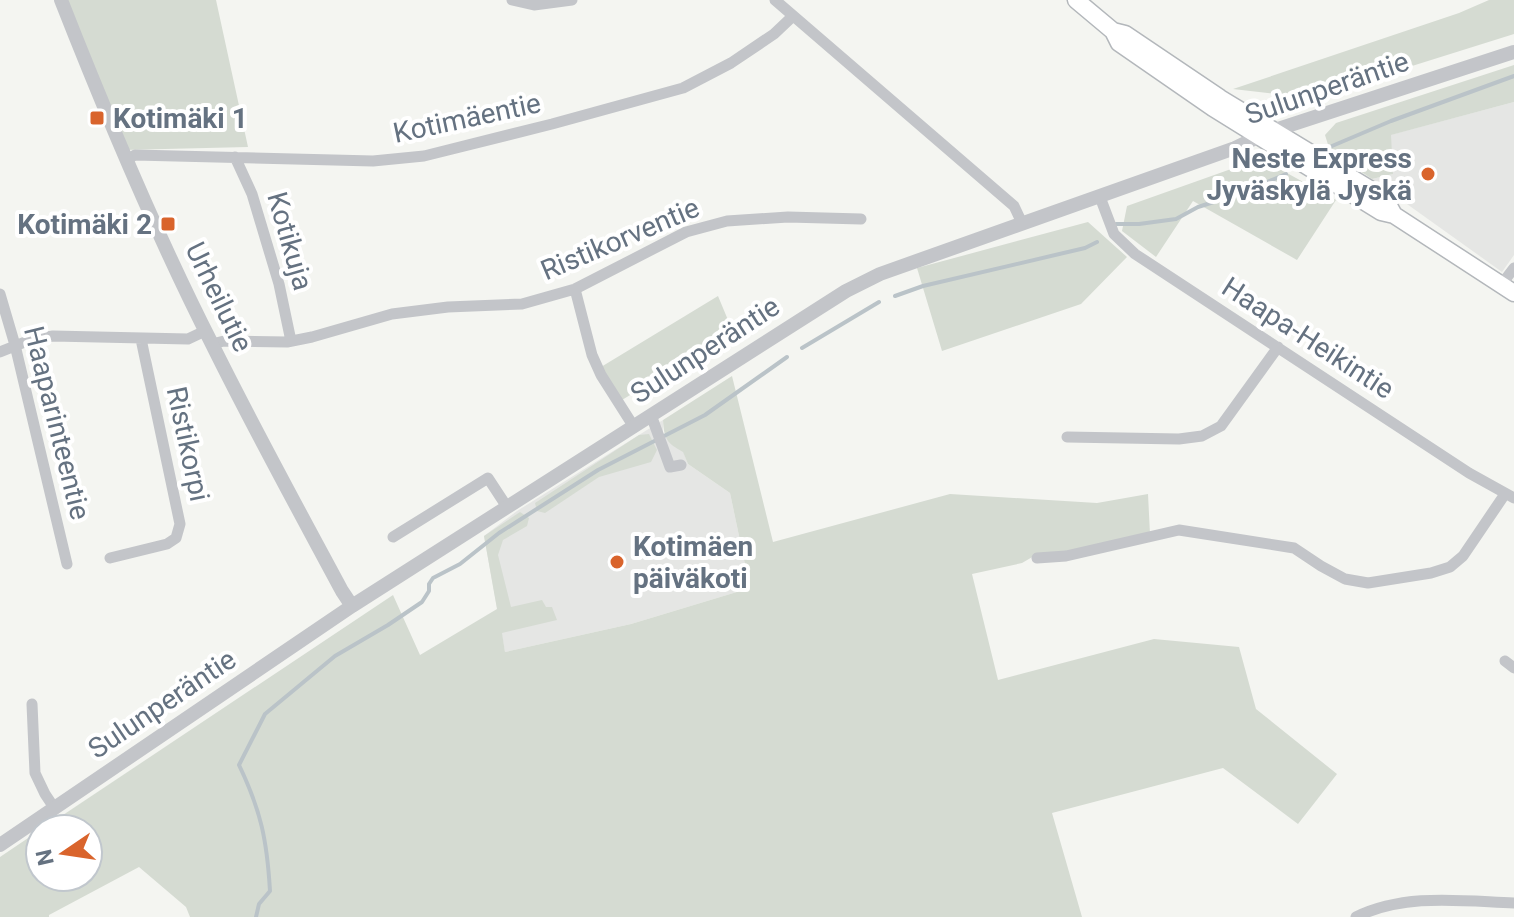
<svg xmlns="http://www.w3.org/2000/svg" width="1514" height="917" font-family="Roboto,sans-serif">
<rect width="100%" height="100%" fill="#f4f5f1"/>
<path fill="#e5e6e4" d="M 1514,102 L 1514,255 L 1502,272 L 1372,179 L 1393,174 L 1390,135 Z
M 663,420 L 663,433 L 683,451 L 688,464 L 730,493 L 750,588 L 631,624 L 505,652 L 484,536 L 517,511 Z"/>
<path fill="#d5dbd2" d="M 65,0 L 216,0 L 248,147 L 123,150 Z
M 1489,0 L 1514,0 L 1514,34 L 1310,98 L 1233,89 L 1459,13 Z
M 1514,65 L 1514,102 L 1391,135 L 1393,174 L 1372,179 L 1330,151 L 1325,135 L 1336,123 Z
M 1262,162 L 1276,167 L 1336,200 L 1297,260 L 1193,201 L 1156,257 L 1122,231 L 1127,206 L 1248,163 Z
M 1088,222 L 1127,257 L 1081,304 L 942,351 L 917,268 Z
M 718,296 L 733,332 L 622,400 L 601,367 Z
M 732,376 L 773,542 L 950,494 L 1097,503 L 1148,494 L 1150,534 L 1066,553 L 1034,556 L 1022,563 L 972,574 L 998,680 L 1154,639 L 1239,647 L 1256,709 L 1337,774 L 1298,824 L 1223,768 L 1052,813 L 1082,917 L 190,917 L 186,907 L 139,867 L 49,915 L 49,917 L 0,917 L 0,857 L 40,830 L 40,877 L 88,877 L 88,829 L 42,829 L 393,595 L 420,655 L 497,609 L 484,536 L 520,512 L 529,518 L 527,526 L 503,540 L 498,555 L 511,607 L 542,600 L 546,607 L 552,607 L 557,620 L 502,633 L 505,652 L 631,624 L 750,588 L 730,493 L 688,464 L 683,452 C 667,443 664,439 663,420 Z
M 649,434 L 657,450 L 651,462 L 599,477 L 545,513 L 537,511 L 535,503 L 639,435 Z"/>
<g fill="none" stroke-linecap="round" stroke-linejoin="round">
<path stroke="#bac3c8" stroke-width="4" d="M 1332,146 L 1391,121 L 1514,76
M 1116,224 L 1139,224 L 1176,219 L 1198,207 L 1242,193 L 1286,174
M 895,296 L 923,286 L 1085,248 L 1097,242
M 802,348 L 879,302
M 256,917 L 259,904 L 270,891 C 267,840 261,811 239,765 L 265,714 L 335,656 L 388,625 L 422,602 L 429,591 L 429,584 L 433,578 L 460,564 L 499,533 L 598,470 L 705,415 L 787,357"/>
<defs>
<path id="secondary" d="M 1076,0 L 1113,31 L 1119,43 L 1213,108 L 1381,212 L 1394,215 L 1514,293
M 1113,31 L 1125,34 L 1220,98 L 1375,192 L 1388,204 L 1394,215"/>
</defs>
<use href="#secondary" stroke="#b3b7bb" stroke-width="19"/>
<path stroke="#c3c5c9" stroke-width="11" d="M 512,0 L 534,5 L 572,0
M 775,0 L 1014,206 L 1022,223
M 235,157 L 252,194 L 279,284 L 291,341
M 126,160 L 135,155 L 373,161 L 424,156 L 552,124 L 683,88 L 731,63 L 774,34 L 793,16
M 1100,197 L 1114,234 L 1135,254 L 1469,473 L 1514,498
M 1501,285 L 1514,268
M 575,289 L 592,355 L 601,375 L 634,427
M 0,294 L 15,345 L 67,564
M 212,344 L 224,341 L 287,342 L 312,337 L 392,314 L 448,307 L 522,304 L 575,289 L 686,232 L 727,221 L 788,217 L 861,219
M 0,352 L 30,340 L 53,336 L 188,339 L 205,331
M 651,415 L 670,467 L 681,465
M 1067,437 L 1179,439 L 1202,436 L 1221,426 L 1278,347
M 393,537 L 488,478 L 507,507
M 110,558 L 167,544 L 176,538 L 180,524 L 141,339
M 1037,558 L 1066,556 L 1179,530 L 1294,548 L 1321,566 L 1345,579 L 1368,583 L 1431,573 L 1450,567 L 1463,556 L 1505,494
M 1505,661 L 1514,668
M 32,704 L 35,773 L 45,794 L 55,809
M 1356,917 C 1405,893 1461,901 1514,903"/>
<path stroke="#c3c5c9" stroke-width="14" d="M 61,0 C 107,117 155,232 212,344 C 253,427 298,509 342,591 L 352,606
M 0,845 L 352,606 L 846,291 L 880,274 L 1235,148 L 1266,133 L 1514,52"/>
<use href="#secondary" stroke="#fff" stroke-width="16"/>
</g>
<g fill="#d9642c" stroke="#fff" stroke-width="3">
<rect x="89" y="110" width="16" height="16" rx="4"/>
<circle cx="1428" cy="174" r="8"/>
<rect x="160" y="216" width="16" height="16" rx="4"/>
<circle cx="617" cy="562" r="8"/>
</g>
<g text-anchor="middle" dominant-baseline="central" stroke-width="8" stroke-linejoin="round" paint-order="stroke">
<g font-size="28" fill="#657281" stroke="#fff">
<text transform="translate(1327 88) rotate(-19)">Sulunperäntie</text>
<text transform="translate(467 118) rotate(-12)">Kotimäentie</text>
<text transform="translate(620 239) rotate(-23)">Ristikorventie</text>
<text transform="translate(290 241) rotate(74)">Kotikuja</text>
<text transform="translate(219 297) rotate(64)">Urheilutie</text>
<text transform="translate(1308 338) rotate(33)">Haapa-Heikintie</text>
<text transform="translate(705 350) rotate(-33)">Sulunperäntie</text>
<text transform="translate(57 423) rotate(76)">Haaparinteentie</text>
<text transform="translate(188 444) rotate(78)">Ristikorpi</text>
<text transform="translate(162 704) rotate(-34)">Sulunperäntie</text>
</g>
<g font-size="28" font-weight="bold" fill="#657281" stroke="#fff" text-anchor="start">
<text x="113" y="118">Kotimäki 1</text>
<text x="1412" y="158" text-anchor="end">Neste Express<tspan x="1412" dy="32">Jyväskylä Jyskä</tspan></text>
<text x="152" y="224" text-anchor="end">Kotimäki 2</text>
<text x="633" y="546">Kotimäen<tspan x="633" dy="32">päiväkoti</tspan></text>
</g>
</g>
<g transform="translate(64 853) rotate(257)"><circle r="38" fill="#ffffff" stroke="#c1c7cd" stroke-width="2"/>
<path d="M0-6L14 30L0 20L-14 30Z" fill="#d9642c"/>
<text y="-12" font-size="22" font-weight="bold" text-anchor="middle" fill="#657281">N</text>
</g>
</svg>
